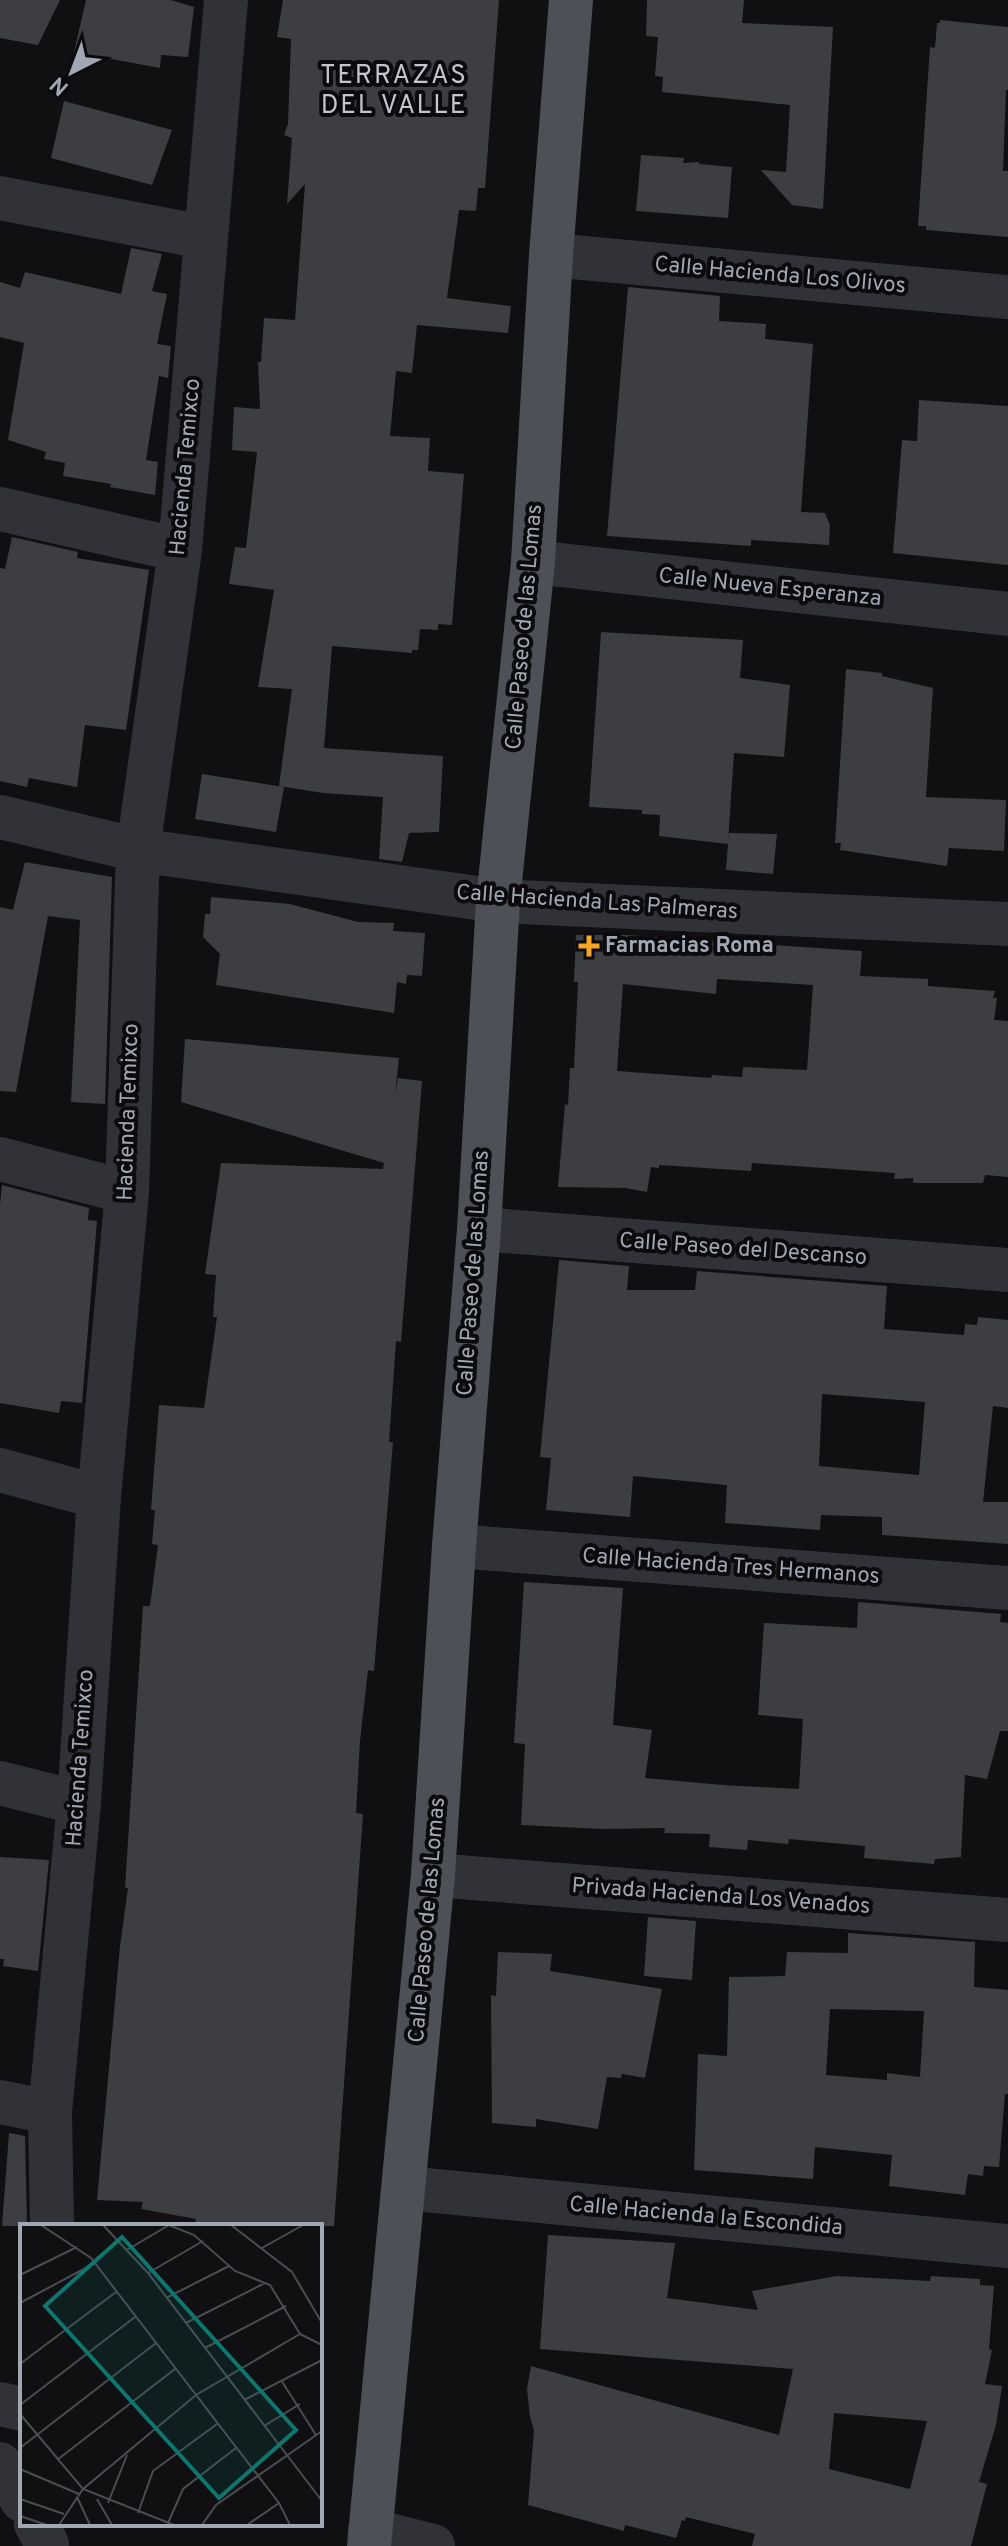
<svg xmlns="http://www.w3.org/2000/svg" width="1008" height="2546" font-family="Overpass,sans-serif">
<rect width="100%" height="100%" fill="#101012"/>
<path fill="#3c3e42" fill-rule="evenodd" d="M 0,0 L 60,0 L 38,45 L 0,38 Z
M 86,0 L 171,0 L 194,7 L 188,57 L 161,55 L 160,68 L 74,52 Z
M 283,0 L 499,0 L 485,188 L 478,188 L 476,211 L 459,210 L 447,298 L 511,306 L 508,333 L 417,325 L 412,373 L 396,371 L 390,436 L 430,438 L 428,471 L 464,474 L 452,625 L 438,624 L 438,630 L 420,629 L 418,650 L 412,650 L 412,653 L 332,646 L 324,748 L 443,756 L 439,832 L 409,833 L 402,862 L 379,859 L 383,797 L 323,793 L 279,786 L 292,689 L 258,687 L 274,590 L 229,584 L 235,547 L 246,548 L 257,452 L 232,450 L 234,407 L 260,409 L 258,362 L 261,362 L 264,318 L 295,320 L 305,184 L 287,204 L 292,138 L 284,135 L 288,124 L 291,39 L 277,37 Z
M 647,0 L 744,0 L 742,23 L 833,27 L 823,209 L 792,205 L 761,170 L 786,172 L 790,105 L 662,92 L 663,77 L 655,76 L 658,37 L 646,36 Z
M 940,20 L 1008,27 L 1008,90 L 1006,90 L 1003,171 L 1008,171 L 1008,237 L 926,230 L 926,226 L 918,226 L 930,47 L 935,48 L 937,23 L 940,23 Z
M 64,101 L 172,130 L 152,185 L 51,158 Z
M 641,155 L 684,158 L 683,163 L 699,162 L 699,164 L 732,167 L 728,218 L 636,211 Z
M 131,248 L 162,254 L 152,291 L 167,294 L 157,344 L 171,346 L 168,378 L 159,376 L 146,460 L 158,462 L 155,495 L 110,487 L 111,484 L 63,476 L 65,463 L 44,459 L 46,452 L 8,440 L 24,343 L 0,337 L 0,282 L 20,288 L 25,272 L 121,294 Z
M 628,287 L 720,296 L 719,321 L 766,324 L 765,339 L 813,344 L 801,512 L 825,513 L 830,525 L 829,545 L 751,540 L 751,546 L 607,536 Z
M 919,400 L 1008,406 L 1008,565 L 893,553 L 902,440 L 917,441 Z
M 12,537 L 78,552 L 77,558 L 149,570 L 126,730 L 85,725 L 77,787 L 29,778 L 27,787 L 0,781 L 0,568 L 5,569 Z
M 601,632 L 743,640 L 740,678 L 790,685 L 784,757 L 734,753 L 728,842 L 729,833 L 777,834 L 773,874 L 726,870 L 728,844 L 659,836 L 660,815 L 642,814 L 642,810 L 589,807 Z
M 846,669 L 882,673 L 882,676 L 933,688 L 926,797 L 1006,800 L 1004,851 L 949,848 L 947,866 L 840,850 L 841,843 L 835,843 Z
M 202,774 L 284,787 L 276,832 L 195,819 Z
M 25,862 L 112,877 L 105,1104 L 71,1102 L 80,920 L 48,916 L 16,1092 L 0,1091 L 0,907 L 13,910 Z
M 211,897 L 290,904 L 358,922 L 394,923 L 393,931 L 425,933 L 422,976 L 407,975 L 406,984 L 397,982 L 394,1013 L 216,985 L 220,954 L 203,937 L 205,914 L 210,914 Z
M 576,935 L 626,935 L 862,951 L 860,976 L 928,979 L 928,986 L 995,991 L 993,998 L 997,998 L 994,1020 L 1008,1021 L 1008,1177 L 985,1175 L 983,1183 L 913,1183 L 913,1178 L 894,1179 L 895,1173 L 752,1163 L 751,1171 L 659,1165 L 659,1168 L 651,1167 L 647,1192 L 625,1188 L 558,1187 L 565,1104 L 568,1105 L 570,1068 L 574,1068 L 578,982 L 574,982 ZM 717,979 L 813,985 L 807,1070 L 743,1067 L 742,1077 L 712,1075 L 711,1078 L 617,1071 L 623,984 L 716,994 Z
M 185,1039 L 399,1058 L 395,1094 L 398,1078 L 422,1081 L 401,1342 L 396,1341 L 389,1442 L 393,1442 L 374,1671 L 368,1670 L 360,1741 L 356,1813 L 363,1814 L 334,2226 L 194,2226 L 196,2219 L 141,2209 L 143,2202 L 97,2200 L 120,1946 L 128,1888 L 125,1888 L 143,1606 L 150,1606 L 158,1545 L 152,1544 L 155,1510 L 151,1510 L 159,1405 L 204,1408 L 217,1317 L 213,1317 L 216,1275 L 205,1274 L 221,1163 L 383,1169 L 384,1163 L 181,1102 Z
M 2,1185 L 89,1208 L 88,1220 L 97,1221 L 82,1403 L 61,1401 L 59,1413 L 0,1403 L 0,1204 Z
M 559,1260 L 629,1266 L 627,1290 L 695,1290 L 697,1271 L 887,1286 L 884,1329 L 964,1335 L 965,1324 L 977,1325 L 978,1317 L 1008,1320 L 1008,1408 L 993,1406 L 983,1502 L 1008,1502 L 1008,1544 L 882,1535 L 882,1517 L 821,1515 L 820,1530 L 725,1523 L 727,1485 L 633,1476 L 630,1517 L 546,1510 L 551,1458 L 540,1457 ZM 822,1394 L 925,1402 L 919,1475 L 819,1466 Z
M 524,1582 L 623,1588 L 613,1725 L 652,1730 L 645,1778 L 723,1785 L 799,1789 L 803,1719 L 758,1715 L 764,1623 L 857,1628 L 858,1602 L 1001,1614 L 1000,1622 L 1008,1623 L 1008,1731 L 1000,1731 L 987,1779 L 965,1775 L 961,1857 L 935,1859 L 934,1864 L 864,1858 L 865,1846 L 789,1839 L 788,1844 L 748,1840 L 747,1850 L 709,1847 L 710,1834 L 664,1833 L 665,1828 L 603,1829 L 521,1825 L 525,1744 L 514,1743 Z
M 0,1857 L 49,1860 L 38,1971 L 3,1966 L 4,1959 L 0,1959 Z
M 648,1917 L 696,1921 L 692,1980 L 644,1976 Z
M 848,1933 L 975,1942 L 974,1987 L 1008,1990 L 1008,2094 L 1005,2094 L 999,2167 L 984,2166 L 983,2176 L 968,2174 L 965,2195 L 889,2186 L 892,2155 L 815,2147 L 813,2179 L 694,2170 L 698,2054 L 727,2056 L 729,1977 L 785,1976 L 787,1952 L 848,1953 ZM 830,2009 L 924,2011 L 920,2077 L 887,2073 L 887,2080 L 826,2075 Z
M 498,1952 L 552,1954 L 550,1971 L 662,1989 L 645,2078 L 622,2074 L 621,2078 L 607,2077 L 598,2129 L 536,2119 L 536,2127 L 492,2123 L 491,1995 L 496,1996 Z
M 9,2133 L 25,2136 L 27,2226 L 2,2226 Z
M 548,2235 L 675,2243 L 667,2298 L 758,2310 L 752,2291 L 837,2276 L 930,2281 L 931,2276 L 980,2279 L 980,2285 L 994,2286 L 989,2349 L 992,2350 L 985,2384 L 1002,2386 L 996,2425 L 979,2482 L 987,2484 L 971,2546 L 752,2546 L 755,2534 L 686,2517 L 685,2521 L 682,2520 L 676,2538 L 625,2525 L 624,2531 L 528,2505 L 534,2430 L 530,2417 L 527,2389 L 531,2366 L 779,2435 L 793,2369 L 540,2349 ZM 834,2413 L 927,2421 L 910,2489 L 829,2469 Z"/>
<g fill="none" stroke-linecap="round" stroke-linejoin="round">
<path stroke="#313237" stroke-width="44" d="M 0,198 L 204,237
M 551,255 L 1008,297
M 0,509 L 180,550
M 533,562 L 1008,614
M 0,817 L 138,850 L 498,901 L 1008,924
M 0,1159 L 127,1192
M 479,1229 L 1008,1270
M 0,1470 L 99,1497
M 454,1546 L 1008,1588
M 0,1783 L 79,1803
M 433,1875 L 1008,1920
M 0,2102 L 50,2112
M 404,2188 L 1008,2246
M 52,2226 L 50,2112 L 79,1803 L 99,1497 L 127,1192 L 138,850 L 180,550 L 226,0
M 0,2404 L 22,2409
M 0,2464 L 22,2500
M 36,2524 L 47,2544
M 370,2530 L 433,2546"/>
<path stroke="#4d5056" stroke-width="44" d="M 369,2546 L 433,1875 L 454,1546 L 479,1229 L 498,901 L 533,562 L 551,255 L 571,0"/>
</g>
<path fill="#f8a522" stroke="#0b0b0d" stroke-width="3" d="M585 934h8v8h8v8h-8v8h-8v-8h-8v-8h8z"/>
<g text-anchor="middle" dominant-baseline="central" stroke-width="8" stroke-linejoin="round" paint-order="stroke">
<g font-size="22" fill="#a1a8b3" stroke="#0b0b0d">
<text transform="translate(780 276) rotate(5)">Calle Hacienda Los Olivos</text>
<text transform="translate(186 467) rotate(-85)">Hacienda Temixco</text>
<text transform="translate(770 588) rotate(6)">Calle Nueva Esperanza</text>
<text transform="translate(525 627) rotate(-85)">Calle Paseo de las Lomas</text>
<text transform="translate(597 903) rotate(4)">Calle Hacienda Las Palmeras</text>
<text transform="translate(129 1112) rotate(-88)">Hacienda Temixco</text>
<text transform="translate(743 1250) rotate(4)">Calle Paseo del Descanso</text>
<text transform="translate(474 1273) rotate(-86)">Calle Paseo de las Lomas</text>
<text transform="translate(731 1567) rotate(4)">Calle Hacienda Tres Hermanos</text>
<text transform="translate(81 1758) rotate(-86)">Hacienda Temixco</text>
<text transform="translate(721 1897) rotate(4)">Privada Hacienda Los Venados</text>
<text transform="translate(428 1920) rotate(-85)">Calle Paseo de las Lomas</text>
<text transform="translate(706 2217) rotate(5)">Calle Hacienda la Escondida</text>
</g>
<g font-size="22" font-weight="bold" fill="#a1a8b3" stroke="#0b0b0d" text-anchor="start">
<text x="605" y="946">Farmacias Roma</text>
</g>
<g font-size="26" letter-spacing="2" fill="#c2c6cf" stroke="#0b0b0d">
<text x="394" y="76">TERRAZAS<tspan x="394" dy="30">DEL VALLE</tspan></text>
</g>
</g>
<g transform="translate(20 2224)">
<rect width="302" height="302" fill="#101012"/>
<path fill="none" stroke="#4a4d52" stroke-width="2" d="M 21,1 L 71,34 L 259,279 L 270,301M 83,1 L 128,49 L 302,277M 211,1 L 272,48 L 302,99M 242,24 L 283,1M 107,26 L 149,1 L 174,11 L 215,47 L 250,61 L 280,110M 128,49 L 183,17M 0,51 L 57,23M 146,74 L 209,42M 0,79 L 75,39M 166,99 L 245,59M 280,110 L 302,121M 185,124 L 266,82M 0,140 L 96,68M 261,156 L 296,211M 224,176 L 302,136M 0,181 L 115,93M 0,190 L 63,265 L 154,301M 244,202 L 280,180M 0,224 L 136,119M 37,236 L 155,145M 0,245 L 59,270M 57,273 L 70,301M 0,275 L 44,290M 77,275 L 92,301M 88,279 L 107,231M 118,289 L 133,247 L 197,200M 0,292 L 27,301M 148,299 L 163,265 L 216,224M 39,301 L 63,265 L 176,171 L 280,110M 182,301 L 196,281 L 302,207M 227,301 L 259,279"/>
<path fill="#0f766e" fill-opacity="0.15" stroke="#0f766e" stroke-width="4" d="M 102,13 L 276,206 L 199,274 L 25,82 Z"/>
<rect width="302" height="302" fill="none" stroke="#a1a8b3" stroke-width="4"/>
</g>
<g transform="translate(72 72) rotate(222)" stroke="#0b0b0d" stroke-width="6" paint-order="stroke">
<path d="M0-6L14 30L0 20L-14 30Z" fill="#a1a8b3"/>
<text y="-12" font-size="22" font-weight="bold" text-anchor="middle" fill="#a1a8b3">N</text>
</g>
</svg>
